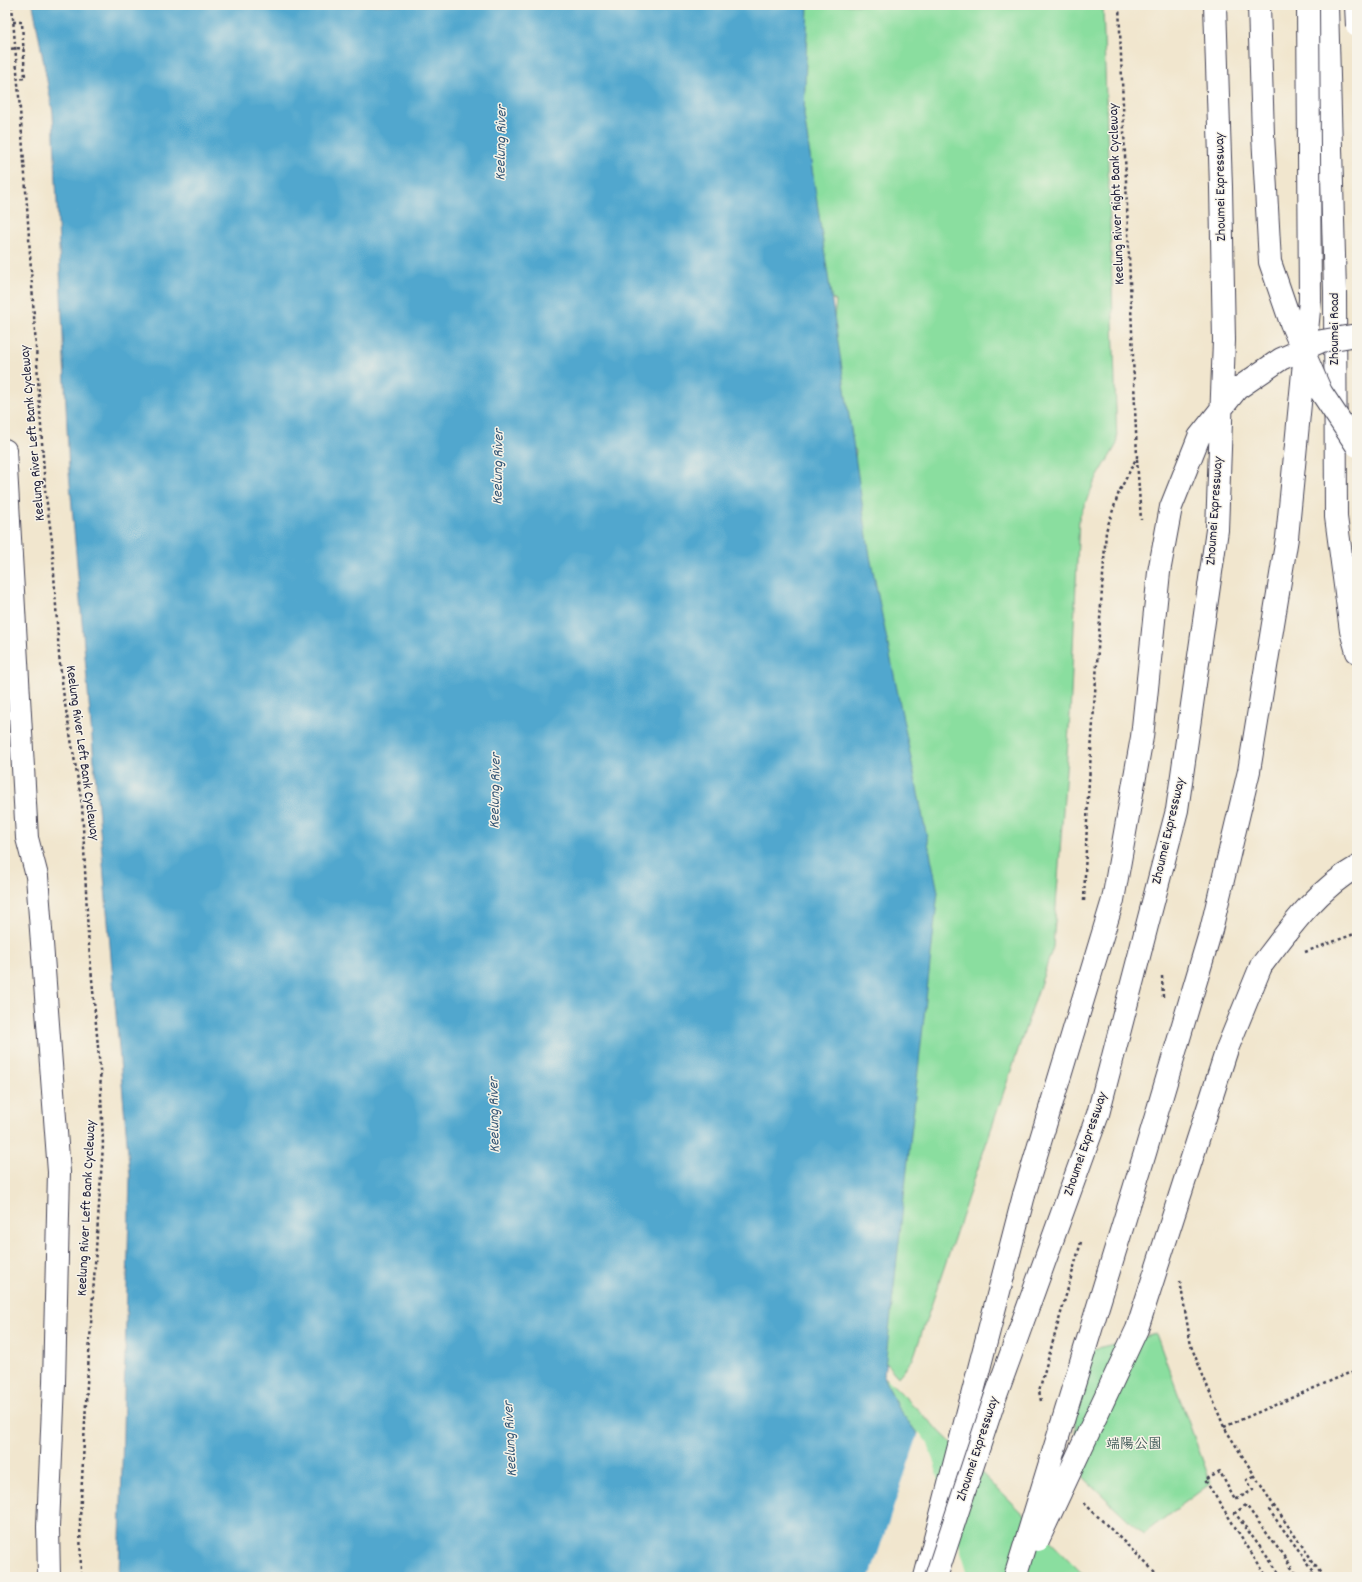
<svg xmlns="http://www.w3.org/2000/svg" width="1362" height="1582" font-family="Dekko,'LXGW WenKai TC',sans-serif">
<rect width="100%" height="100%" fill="#f7f3e8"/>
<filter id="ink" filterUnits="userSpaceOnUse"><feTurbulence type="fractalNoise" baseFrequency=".025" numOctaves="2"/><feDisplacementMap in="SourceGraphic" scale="8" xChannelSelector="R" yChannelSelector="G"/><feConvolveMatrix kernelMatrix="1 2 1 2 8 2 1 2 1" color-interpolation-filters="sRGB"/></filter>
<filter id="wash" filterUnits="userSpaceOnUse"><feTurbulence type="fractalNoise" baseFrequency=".012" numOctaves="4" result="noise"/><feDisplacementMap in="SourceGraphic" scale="16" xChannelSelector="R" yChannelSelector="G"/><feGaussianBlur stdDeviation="0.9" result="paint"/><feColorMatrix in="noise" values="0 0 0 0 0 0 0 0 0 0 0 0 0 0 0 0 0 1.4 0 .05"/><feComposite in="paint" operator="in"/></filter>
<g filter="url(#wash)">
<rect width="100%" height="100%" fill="#f1e6ce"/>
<path fill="#8ade9f" stroke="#56806d" d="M 763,5 L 1103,5 L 1117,444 L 1094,483 L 1079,518 L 1070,715 L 1053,947 L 913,1359 L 898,1377 L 872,1348 L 851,486 L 856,451 L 846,438 L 831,346 L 836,301 L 801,280 Z
M 1156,1334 L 1211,1483 L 1143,1534 L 1077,1471 L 1072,1354 Z
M 884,1376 L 1086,1577 L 967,1577 L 926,1445 L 897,1407 Z"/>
<path fill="#51a7ce" stroke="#3a6484" d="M 33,5 L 808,5 L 804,115 L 870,556 L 938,892 L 884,1376 L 897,1407 L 926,1445 L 967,1577 L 119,1577 L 130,1176 L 69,472 L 53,113 Z"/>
<path fill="#f1e6ce" d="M 919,1432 L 928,1444 L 969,1577 L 870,1577 Z"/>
</g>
<g filter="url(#ink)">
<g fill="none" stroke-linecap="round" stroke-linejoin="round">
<defs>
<path id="minor" d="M 1327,5 L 1335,291 L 1336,517 L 1351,631 L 1357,652
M 5,450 L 27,838 L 37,876 L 59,1172 L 54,1383 L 48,1527 L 49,1577"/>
<path id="trunk" d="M 1261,966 C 1289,929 1316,890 1357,867
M 925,1577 L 1024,1195"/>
</defs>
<use href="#minor" stroke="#413f51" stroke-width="24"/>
<use href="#trunk" stroke="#413f51" stroke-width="24"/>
<path stroke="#413f51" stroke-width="2.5" stroke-dasharray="3 3" stroke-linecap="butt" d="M 12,5 L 25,175 L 45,489 L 52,541 L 59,655 L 64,698 L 82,804 L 88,934 L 100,1069 L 103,1145 L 87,1384 L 80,1518 L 81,1577
M 13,22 L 22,22 L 25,78 L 17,79
M 1137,459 L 1141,520
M 1084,901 L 1088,796 L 1106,531 L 1119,492 L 1137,457 L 1119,5
M 1305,952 L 1357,933
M 1162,976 L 1163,997
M 1180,1281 L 1191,1346 L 1224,1427 L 1274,1506 L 1324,1577
M 1041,1401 L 1039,1391 L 1081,1242
M 1224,1427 L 1356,1370
M 1254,1476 L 1247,1480 L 1253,1490 L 1235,1500 L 1220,1472 L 1205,1480 L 1267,1577
M 1084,1503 L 1160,1577
M 1274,1506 L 1269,1510 L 1314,1571 L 1306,1577
M 1282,1577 L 1235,1513 L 1246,1505 L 1299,1577"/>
<use href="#minor" stroke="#fff" stroke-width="22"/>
<use href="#trunk" stroke="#fff" stroke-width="22"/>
<defs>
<path id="trunk-bridge" d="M 1259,5 L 1263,135 L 1270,262 L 1291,323 L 1321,392 L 1357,446
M 1356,5 L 1357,26
M 1024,1195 L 1113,900 L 1142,737 L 1159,572 L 1171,507 L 1199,437 L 1237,389 L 1281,359 L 1322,341 L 1357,335
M 1038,1540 L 1137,1329 L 1227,1049 L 1261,966
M 936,1577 L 995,1398 L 1098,1114 L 1177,810 L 1217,530 L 1224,340 L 1221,187 L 1215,5
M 1015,1577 L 1145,1153 L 1211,930 L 1249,771 L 1287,538 L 1310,300 L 1308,5"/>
</defs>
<use href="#trunk-bridge" stroke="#413f51" stroke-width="24" stroke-linecap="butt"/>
<path stroke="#413f51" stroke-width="2.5" stroke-dasharray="3 3" stroke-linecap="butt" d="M 5,49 L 24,48"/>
<use href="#trunk-bridge" stroke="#fff" stroke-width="22"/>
</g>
</g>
<g text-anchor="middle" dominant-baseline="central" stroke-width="3" stroke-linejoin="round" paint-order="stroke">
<g font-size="14" fill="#22223b" stroke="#f7f3e8">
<text transform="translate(1221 187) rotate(-91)">Zhoumei Expressway</text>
<text transform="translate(1117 194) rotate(-92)">Keelung River Right Bank Cycleway</text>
<text transform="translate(1335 329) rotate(-90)">Zhoumei Road</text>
<text transform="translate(33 433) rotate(-95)">Keelung River Left Bank Cycleway</text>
<text transform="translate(1215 511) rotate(-86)">Zhoumei Expressway</text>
<text transform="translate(82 753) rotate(82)">Keelung River Left Bank Cycleway</text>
<text transform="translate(1169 831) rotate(-77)">Zhoumei Expressway</text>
<text transform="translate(1086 1144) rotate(-71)">Zhoumei Expressway</text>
<text transform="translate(87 1208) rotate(-87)">Keelung River Left Bank Cycleway</text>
<text transform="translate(978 1449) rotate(-72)">Zhoumei Expressway</text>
</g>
<g font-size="14" fill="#415a59" stroke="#f7f3e8">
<text x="1134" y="1445">端陽公園</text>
</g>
<g font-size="15" font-style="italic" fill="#355776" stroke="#f7f3e8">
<text transform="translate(502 143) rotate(-89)">Keelung River</text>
<text transform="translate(499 467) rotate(-89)">Keelung River</text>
<text transform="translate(496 791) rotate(-89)">Keelung River</text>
<text transform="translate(495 1115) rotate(-91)">Keelung River</text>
<text transform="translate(511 1439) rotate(-93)">Keelung River</text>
</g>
</g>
<rect width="1362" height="1582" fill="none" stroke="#f7f3e8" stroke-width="20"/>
</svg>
